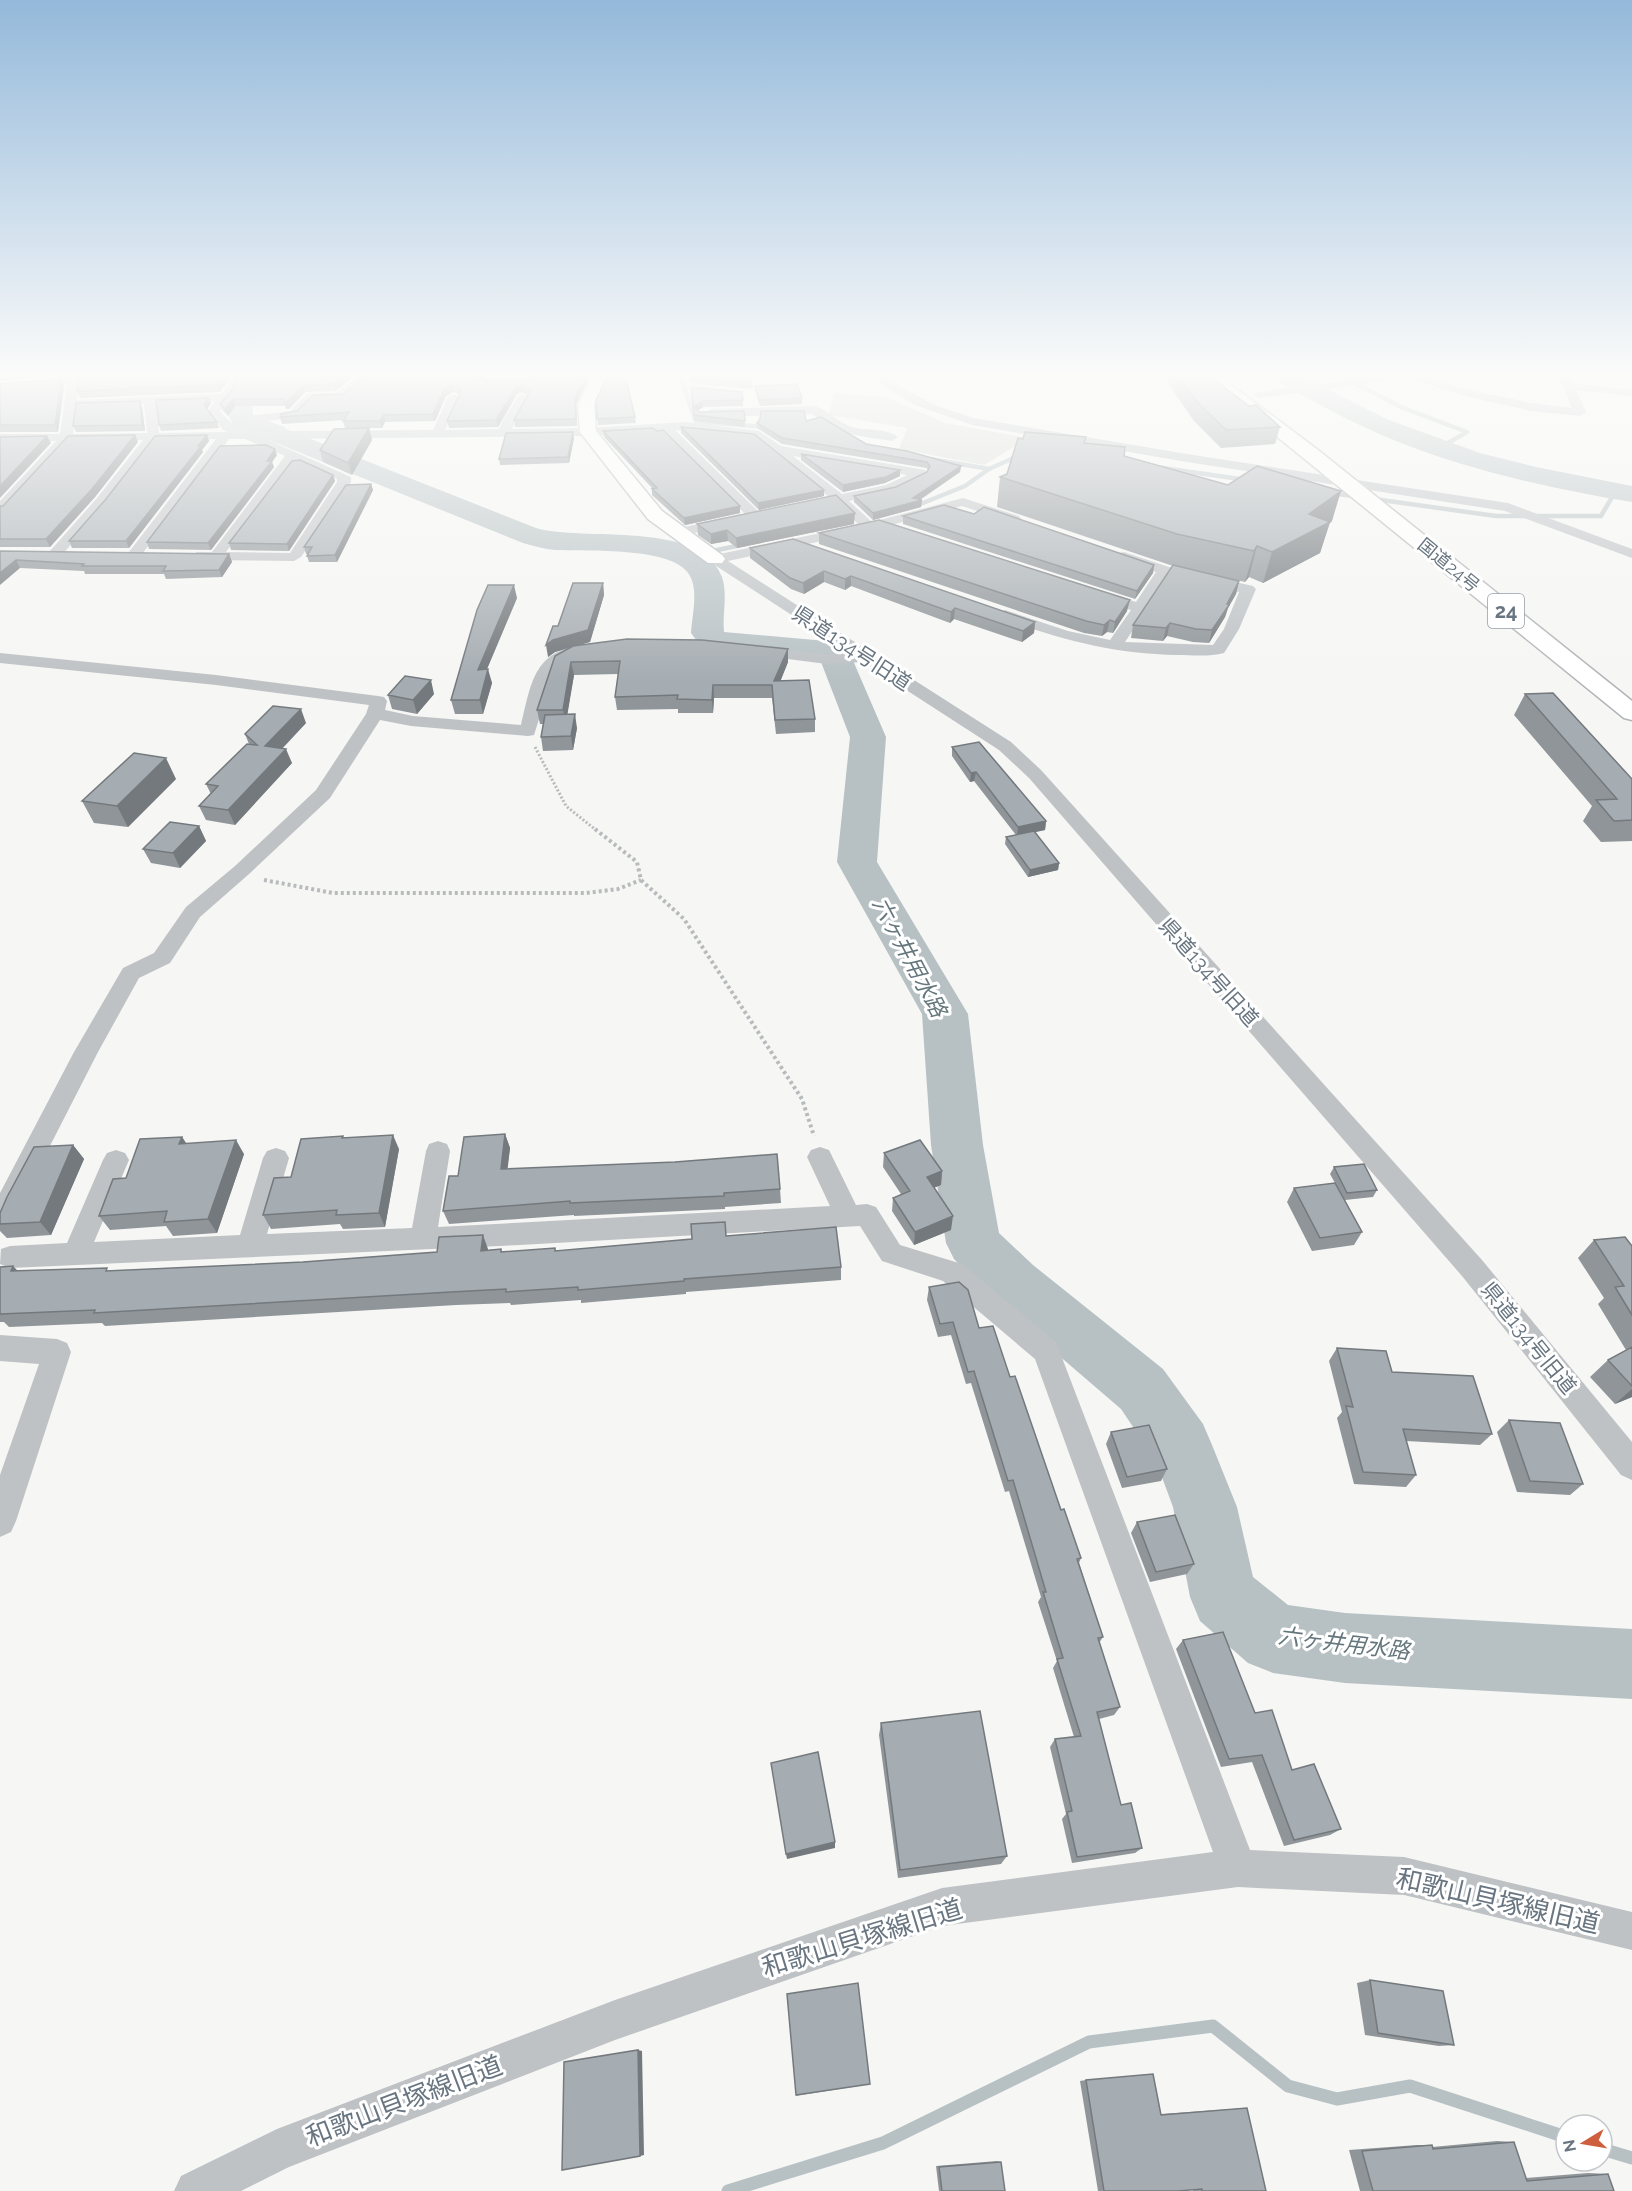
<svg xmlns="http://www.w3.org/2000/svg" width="1632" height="2191" font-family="Raleway,'Noto Sans JP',sans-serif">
<rect width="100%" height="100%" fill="#f6f6f4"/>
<path fill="#d6dbd3" d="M 834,393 L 886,397 L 945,423 L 1028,438 L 984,465 L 899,449 L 907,428 L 829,415 Z"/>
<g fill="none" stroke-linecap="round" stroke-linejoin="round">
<path stroke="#b7c1c4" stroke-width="4.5" d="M 680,375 L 696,422 L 768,427
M 1339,375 L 1401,407 L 1467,432 L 1441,447
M 931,459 L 989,469
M 1156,467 L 1247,480
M 1331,493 L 1496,516 L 1601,516 L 1615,492
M 913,507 L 965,486 L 989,469 L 1020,455
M 684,557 L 746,544"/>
<path stroke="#b7c1c4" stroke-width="13" d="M 1602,2149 L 1632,2158
M 728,2191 L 883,2143 L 1089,2042 L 1213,2026 L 1288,2086 L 1337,2099 L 1410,2086 L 1566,2137"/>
<path fill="#b7c1c4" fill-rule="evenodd" d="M 247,375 L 270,375 L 252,401 L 253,416 L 536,528 C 583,542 700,519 722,577 C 728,595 722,614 724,632 L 826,641 L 848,649 L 886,737 L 877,862 L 968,1014 L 983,1145 L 999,1233 L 1033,1265 L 1163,1369 L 1203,1424 L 1212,1445 L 1237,1507 L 1253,1577 L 1288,1605 L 1345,1613 L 1632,1629 L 1632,1699 L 1345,1683 L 1273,1673 L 1248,1663 L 1200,1621 L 1190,1597 L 1173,1507 L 1156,1461 L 1121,1409 L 993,1299 L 954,1259 L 946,1243 L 931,1145 L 922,1014 L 837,862 L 850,737 L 821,662 L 702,648 L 691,633 C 692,616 698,594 691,578 C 678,545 585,552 555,550 C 544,549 534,546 523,543 L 234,426 C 219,404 235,393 247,375 Z
M 1270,375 L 1299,375 L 1389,420 L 1480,453 L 1536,467 L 1632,486 L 1632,502 C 1554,489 1475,472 1401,443 C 1357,426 1315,402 1274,380 Z"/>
<defs>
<path id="secondary" d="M 594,375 L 609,375 L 594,405 L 596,431 L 662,511 L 722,555 L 725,559 L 722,563 L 708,563 L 648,519 L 580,432 L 578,405 Z"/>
<path id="highway" d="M 1201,375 L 1218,375 L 1318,450 L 1632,701 L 1632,720 L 1624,718 Z"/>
</defs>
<use href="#secondary" stroke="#b3b7bb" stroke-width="3"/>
<use href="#highway" stroke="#b2b5b8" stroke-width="3"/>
<path stroke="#b8bbbd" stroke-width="3" stroke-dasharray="2 2" stroke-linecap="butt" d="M 535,747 L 566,806 L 596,830"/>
<path stroke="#b8bbbd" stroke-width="4" stroke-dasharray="3 3" stroke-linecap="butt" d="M 595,829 L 637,862 L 641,880 L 684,919 L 802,1099 L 814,1136
M 264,880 L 333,893 L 586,893 L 618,889 L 641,880"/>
<path fill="#bec2c5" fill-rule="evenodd" d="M 69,375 L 79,375 L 79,377 L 109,375 L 115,378 L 109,381 L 79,384 L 77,400 L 221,394 L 235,375 L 245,375 L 231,395 L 231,399 L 228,400 L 220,411 C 237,432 248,432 274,432 L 248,422 L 248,416 L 290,411 L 307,394 L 336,393 L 359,375 L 371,375 L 343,399 L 314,400 L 298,417 L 268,421 L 285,427 L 286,431 L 433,430 L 448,397 L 454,394 L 460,397 L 445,430 L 499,429 C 504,416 512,407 519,395 L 523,394 L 529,397 C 524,410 516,417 512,429 L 588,428 L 686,422 L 759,431 L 781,446 L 926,470 L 927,473 L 926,476 L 895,491 L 849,501 L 872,522 L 963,498 L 1019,516 L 1021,519 L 1014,523 L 962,506 L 869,531 L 728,561 L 1011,742 L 1041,770 L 1482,1260 L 1632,1442 L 1632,1480 L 1621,1475 L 1462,1276 L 1029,778 L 999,750 L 863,662 L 827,664 L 748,654 L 746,651 L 754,646 L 827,654 L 850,653 L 710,562 L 708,559 L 710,556 L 859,525 L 837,503 L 823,504 L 821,501 L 823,498 L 829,497 L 755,438 L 675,430 L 760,513 L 762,516 L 755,520 L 750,519 L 662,431 L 588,436 L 266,439 L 351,477 L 351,482 L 301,557 L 294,561 L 197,560 L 190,556 L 197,552 L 212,552 L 285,456 L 245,439 L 229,439 L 139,558 L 129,558 L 127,555 L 129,552 L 216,439 L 156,440 L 107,504 L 60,557 L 55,558 L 48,554 L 50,551 L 97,498 L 143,440 L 70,441 L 5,512 L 0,513 L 0,501 L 56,441 L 0,442 L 0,434 L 60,434 L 67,384 L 0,389 L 0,383 L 68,378 ZM 215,401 L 208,411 L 223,430 L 228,432 L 159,433 L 156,404 ZM 144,404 L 147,433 L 73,434 L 76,407 ZM 793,456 L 907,475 L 886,485 L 842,494 ZM 295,461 L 337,479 L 337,482 L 290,553 L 226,552 Z
M 865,375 L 879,375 L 935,405 L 973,418 L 1187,454 L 1508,503 L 1632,549 L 1632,558 L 1505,511 L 1187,462 L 972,425 L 915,405 Z
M 1386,375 L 1419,375 L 1468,390 L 1532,403 L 1572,408 L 1558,375 L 1568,375 L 1572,383 L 1632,390 L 1632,396 L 1576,390 L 1586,412 L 1580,416 L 1532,411 L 1465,396 L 1408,378 L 1259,398 L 1253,395 L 1259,392 Z
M 815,406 C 828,410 838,423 852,427 C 866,431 888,428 898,437 L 892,441 C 860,436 838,435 812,414 L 711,417 L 705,413 L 711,409 Z
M 730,517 L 735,518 L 737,521 L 735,524 L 676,537 L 669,533 L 671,530 Z
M 1124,552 L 1169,567 L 1253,586 L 1256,589 L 1239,629 L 1224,653 C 1209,657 1192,655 1177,655 C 1113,654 1060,639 1000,618 L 997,615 L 1005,610 L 1068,631 L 1110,640 L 1131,610 L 1094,598 L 1091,595 L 1099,590 L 1136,602 L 1156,572 L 1119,559 L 1117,556 L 1119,553 ZM 1169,575 L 1239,592 L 1224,629 L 1213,645 L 1125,642 Z
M 582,645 L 588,647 L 590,650 L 588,653 L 568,658 L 555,668 L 534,735 L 528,736 L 411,726 L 380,720 L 330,798 L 249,874 L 200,917 L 170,963 L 139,978 L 98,1052 L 9,1226 L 0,1229 L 0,1193 L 74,1052 L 123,968 L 154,953 L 186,907 L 235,866 L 316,790 L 366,714 L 369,705 L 216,685 L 0,663 L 0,653 L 216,675 L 378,696 L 384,697 L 387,701 L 385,710 L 413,716 L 521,725 C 531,685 533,651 582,645 Z
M 438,1141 L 447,1144 L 450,1151 L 438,1227 L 830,1206 L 807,1157 L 811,1150 L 820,1147 L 829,1150 L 856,1205 L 867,1204 L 876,1207 L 900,1245 L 962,1264 L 1056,1342 L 1250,1850 L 1404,1857 L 1632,1912 L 1632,1950 L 1404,1895 L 1238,1887 L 942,1926 L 615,2040 L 289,2167 L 241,2191 L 174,2191 L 181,2176 L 277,2129 L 615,2000 L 942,1888 L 1213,1852 L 1035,1359 L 943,1281 L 882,1261 L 860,1226 L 520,1245 L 10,1268 L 0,1264 L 1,1249 L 10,1246 L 67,1243 L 103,1160 L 107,1153 L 116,1150 L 125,1153 L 129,1160 L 94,1242 L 240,1235 L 263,1158 L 267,1151 L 276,1148 L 285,1151 L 289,1158 L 267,1234 L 412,1228 L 426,1151 L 429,1144 Z
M 0,1335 L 57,1339 L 67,1343 L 71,1352 L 16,1521 L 11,1532 L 0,1537 L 0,1475 L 39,1364 L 0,1361 Z"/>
<use href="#secondary" fill="#fff" fill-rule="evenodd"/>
<use href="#highway" fill="#fff" fill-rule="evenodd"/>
</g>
<path fill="#8f9599" d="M 232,375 L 220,392 L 80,398 L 77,391 Z
M 356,375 L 335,391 L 305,392 L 289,409 L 286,409 L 285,406 L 235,406 L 228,416 L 223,411 L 220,404 L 230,393 Z
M 366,375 L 483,375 L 484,380 L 529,380 L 531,375 L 589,375 L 589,379 L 576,404 L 577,426 L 515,427 L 514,420 L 527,395 L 522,392 L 517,394 L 498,427 L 449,428 L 447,421 L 459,394 L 453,392 L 446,396 L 435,421 L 385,422 L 382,428 L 345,428 L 343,421 L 344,420 L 282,424 L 280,417 L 297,411 L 343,394 Z
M 689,375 L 752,380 L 753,386 L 751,389 L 690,383 Z
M 1164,375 L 1208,375 L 1249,406 L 1280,427 L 1275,444 L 1221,448 L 1194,421 L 1174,392 Z
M 0,384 L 64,386 L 58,432 L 0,432 Z
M 755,386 L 802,398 L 802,404 L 760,406 L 755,391 Z
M 691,387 L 743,400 L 743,406 L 703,407 L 697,411 L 699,412 L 744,411 L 745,427 L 694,421 Z
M 596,400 L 635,417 L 636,423 L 598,425 Z
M 211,403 L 207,409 L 217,422 L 219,428 L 161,431 L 159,425 Z
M 142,406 L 145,431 L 76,432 L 73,426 Z
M 806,421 L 866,444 L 961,466 L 960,472 L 920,500 L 922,500 L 921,507 L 873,520 L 854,502 L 854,496 L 896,487 L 927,472 L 928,470 L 926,468 L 782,444 L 757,428 L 757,423 Z
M 681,427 L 824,496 L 759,510 L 681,433 Z
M 369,428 L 372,440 L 352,475 L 323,462 L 320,450 Z
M 603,431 L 740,513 L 685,525 L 652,495 L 652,489 L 653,489 L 604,437 Z
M 135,435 L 138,442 L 95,497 L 50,547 L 0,547 L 0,506 L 3,506 Z
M 207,435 L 209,441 L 202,450 L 203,452 L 129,548 L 72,548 L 69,541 Z
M 574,438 L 569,463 L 500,465 L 499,459 Z
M 1085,443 L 1124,456 L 1332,521 L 1330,522 L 1320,553 L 1263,583 L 1249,577 L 1245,582 L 1185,568 L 1239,581 L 1236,594 L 1228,608 L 1225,617 L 1209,643 L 1193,642 L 1167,636 L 1163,641 L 1131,638 L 1133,625 L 1173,566 L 997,507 L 1000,477 Z
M 801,454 L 900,476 L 885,483 L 843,492 L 801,460 Z
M 277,455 L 272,462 L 274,467 L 211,550 L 149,549 L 147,542 Z
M 333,475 L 335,481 L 289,551 L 231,550 L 229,543 Z
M 371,484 L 373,490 L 337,562 L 309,562 L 307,556 L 308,554 L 306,554 L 304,547 Z
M 903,516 L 1154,565 L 1153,573 L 1135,599 L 903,524 Z
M 697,524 L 854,524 L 737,548 L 728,541 L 711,544 L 698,535 Z
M 819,533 L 1127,611 L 1113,633 L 1107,632 L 1102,636 L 1084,633 L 819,544 Z
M 750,548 L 1035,622 L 1034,633 L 1022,642 L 954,619 L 950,623 L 851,586 L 845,590 L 824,582 L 804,594 L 791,589 L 750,558 Z
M 0,551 L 229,554 L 232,562 L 222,577 L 166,579 L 164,574 L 85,574 L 84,571 L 20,568 Z
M 603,583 L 604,595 L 590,642 L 577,645 L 788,649 L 788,662 L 780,681 L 815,719 L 815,732 L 776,734 L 772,698 L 714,698 L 713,713 L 678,713 L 678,709 L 617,710 L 615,697 L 618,674 L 574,675 L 567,714 L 577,728 L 573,750 L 543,751 L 541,737 L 543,724 L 540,724 L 537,710 L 570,647 L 555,652 L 548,657 L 558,626 Z
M 517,598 L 487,669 L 492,683 L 483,714 L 455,714 L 451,700 Z
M 434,694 L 417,714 L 392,709 L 388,695 Z
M 1525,694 L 1632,779 L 1632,841 L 1601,842 L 1583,821 L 1592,806 L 1514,715 Z
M 306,723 L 282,749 L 292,763 L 235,825 L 206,820 L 199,806 L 211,794 L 206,784 L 249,744 L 245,734 Z
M 952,747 L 1046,821 L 1045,830 L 1035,832 L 1059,863 L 1058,870 L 1028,877 L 1005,844 L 1006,837 L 1016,835 L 974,781 L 970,782 L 952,756 Z
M 176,779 L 128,827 L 94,823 L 82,801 Z
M 199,826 L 206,841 L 180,868 L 151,863 L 143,849 Z
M 505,1134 L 510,1148 L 507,1169 L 780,1189 L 781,1203 L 725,1207 L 725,1209 L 574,1216 L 574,1215 L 449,1224 L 443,1211 L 458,1176 Z
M 343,1136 L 344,1138 L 399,1149 L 385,1227 L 343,1229 L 340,1224 L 271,1229 L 263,1215 L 291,1177 Z
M 182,1137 L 186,1143 L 244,1154 L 217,1233 L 173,1236 L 166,1226 L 110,1230 L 99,1216 L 126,1178 Z
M 73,1145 L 84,1159 L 51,1235 L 7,1238 L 0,1231 L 0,1213 Z
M 884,1153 L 942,1171 L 941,1185 L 933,1188 L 951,1230 L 914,1245 L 892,1211 L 893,1198 L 901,1194 L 883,1167 Z
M 1334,1167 L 1377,1190 L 1373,1197 L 1345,1200 L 1362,1232 L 1354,1245 L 1312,1251 L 1287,1202 L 1294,1188 L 1335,1183 L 1330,1174 Z
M 726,1236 L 841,1267 L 841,1280 L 686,1292 L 686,1294 L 581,1303 L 581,1300 L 511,1305 L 510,1303 L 456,1305 L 105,1326 L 102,1323 L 9,1327 L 4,1322 L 0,1322 L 0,1267 L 18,1271 L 109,1271 L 303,1262 L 488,1249 L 488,1250 L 501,1249 L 502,1252 L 555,1248 L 556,1251 Z
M 1594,1240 L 1632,1246 L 1632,1397 L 1615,1404 L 1590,1377 L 1608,1360 L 1626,1350 L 1598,1304 L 1604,1298 L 1578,1258 Z
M 929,1287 L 979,1328 L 1010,1377 L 1061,1510 L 1081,1558 L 1079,1563 L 1103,1637 L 1099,1643 L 1120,1707 L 1114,1715 L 1099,1719 L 1121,1805 L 1142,1848 L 1135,1853 L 1072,1863 L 1062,1819 L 1066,1814 L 1050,1747 L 1055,1739 L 1074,1737 L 1053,1668 L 1057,1661 L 1038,1602 L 1041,1597 L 1009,1491 L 1005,1492 L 971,1383 L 966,1384 L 951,1335 L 938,1337 L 927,1300 Z
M 1337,1348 L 1392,1372 L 1492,1434 L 1480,1445 L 1406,1441 L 1416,1475 L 1406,1487 L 1354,1484 L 1337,1418 L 1342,1412 L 1329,1361 Z
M 1509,1420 L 1583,1484 L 1570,1495 L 1517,1492 L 1497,1432 Z
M 1111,1432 L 1167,1469 L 1161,1481 L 1122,1488 L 1106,1444 Z
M 1137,1522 L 1194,1564 L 1187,1574 L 1150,1582 L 1131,1533 Z
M 1183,1640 L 1255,1713 L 1292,1770 L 1341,1829 L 1330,1835 L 1284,1846 L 1252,1762 L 1221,1767 L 1176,1649 Z
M 881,1723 L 1007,1856 L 1001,1864 L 898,1878 L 879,1735 Z
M 1370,1980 L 1454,2045 L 1439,2046 L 1365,2035 L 1357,1983 Z
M 1086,2080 L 1161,2114 L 1247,2108 L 1266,2191 L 1193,2191 L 1193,2190 L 1178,2191 L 1098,2191 L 1080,2081 Z
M 870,2084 L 796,2096 L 796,2095 Z
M 1497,2141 L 1514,2142 L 1526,2178 L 1588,2173 L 1608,2174 L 1614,2191 L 1360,2191 L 1349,2150 L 1417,2145 L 1432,2145 L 1432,2147 Z
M 997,2161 L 1001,2162 L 1005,2191 L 939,2191 L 936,2166 Z"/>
<path fill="#74797d" d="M 0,375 L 52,375 L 0,381 Z
M 225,375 L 232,375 L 220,392 L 217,385 Z
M 346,375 L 356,375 L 335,391 L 333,384 Z
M 587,375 L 589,375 L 589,379 L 576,404 L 577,426 L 575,397 Z
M 61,379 L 64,386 L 58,432 L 55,425 Z
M 452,385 L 453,392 L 446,396 L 435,421 L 433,414 L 444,389 Z
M 521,385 L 522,392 L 517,394 L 498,427 L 496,420 L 516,387 Z
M 303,386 L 305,392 L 289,409 L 286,409 L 284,402 Z
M 208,398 L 211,403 L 206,411 L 204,405 Z
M 233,399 L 235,406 L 228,416 L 225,409 Z
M 140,401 L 142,406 L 145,431 L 142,425 Z
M 703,401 L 703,407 L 695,413 L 694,407 Z
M 384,415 L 385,422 L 382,428 L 380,421 Z
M 369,428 L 372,440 L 352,475 L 348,463 Z
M 573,432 L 574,438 L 569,463 L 568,457 Z
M 135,435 L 138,442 L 95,497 L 50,547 L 46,539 Z
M 207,435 L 209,441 L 202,450 L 203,452 L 129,548 L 126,541 Z
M 47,436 L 51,443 L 0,498 L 0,486 Z
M 275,449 L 277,455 L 272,462 L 274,467 L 211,550 L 208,543 Z
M 961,466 L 960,472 L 916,502 L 922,500 L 921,507 L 873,520 L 873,513 L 913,498 Z
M 900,470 L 900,476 L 885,483 L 843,492 L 843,485 Z
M 333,475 L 335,481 L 289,551 L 287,544 Z
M 371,484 L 373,490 L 337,562 L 335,555 Z
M 824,490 L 824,496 L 759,510 L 758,503 Z
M 1341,491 L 1332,521 L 1327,524 L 1330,522 L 1320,553 L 1263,583 L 1272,552 L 1309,514 Z
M 740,506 L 740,513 L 685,525 L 684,518 Z
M 855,513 L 854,524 L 737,548 L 736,538 Z
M 727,530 L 728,541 L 711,544 L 711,534 Z
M 1257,546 L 1249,577 L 1245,582 L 1254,551 Z
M 229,554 L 232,562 L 222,577 L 219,570 Z
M 16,560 L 20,568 L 0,585 L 0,573 Z
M 1154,565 L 1153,573 L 1135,599 L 1137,591 Z
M 824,571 L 824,582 L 804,594 L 803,583 Z
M 851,576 L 851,586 L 845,590 L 845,579 Z
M 1239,581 L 1236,594 L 1228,608 L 1225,617 L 1209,643 L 1212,630 Z
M 603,583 L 604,595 L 590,642 L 555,652 L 548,657 L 546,645 Z
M 514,585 L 517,598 L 481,683 L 478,670 Z
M 1130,600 L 1127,611 L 1113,633 L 1115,622 Z
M 955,608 L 954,619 L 950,623 L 951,612 Z
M 1110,620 L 1107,632 L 1102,636 L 1104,625 Z
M 1035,622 L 1034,633 L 1022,642 L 1023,631 Z
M 1170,623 L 1167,636 L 1163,641 L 1166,628 Z
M 788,649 L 788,662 L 775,695 L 774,681 Z
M 571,662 L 574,675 L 566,723 L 563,710 Z
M 488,669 L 492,683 L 483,714 L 480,700 Z
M 431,680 L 434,694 L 417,714 L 413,700 Z
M 713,685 L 714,698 L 713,713 L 712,700 Z
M 301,709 L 306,723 L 271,760 L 265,746 Z
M 575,714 L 577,728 L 573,750 L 571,736 Z
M 286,749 L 292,763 L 235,825 L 228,810 Z
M 166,758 L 176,779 L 128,827 L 117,806 Z
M 976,772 L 974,781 L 970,782 L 971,773 Z
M 1046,821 L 1045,830 L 1017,836 L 1018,827 Z
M 199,826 L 206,841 L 180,868 L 173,853 Z
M 1059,863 L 1058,870 L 1028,877 L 1030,870 Z
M 505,1134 L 510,1148 L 506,1183 L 501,1169 Z
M 393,1135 L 399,1149 L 385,1227 L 379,1213 Z
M 182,1137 L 191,1151 L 179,1144 Z
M 236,1140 L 244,1154 L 217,1233 L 208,1219 Z
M 73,1145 L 84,1159 L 51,1235 L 40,1222 Z
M 942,1171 L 941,1185 L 925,1191 L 927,1177 Z
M 953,1216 L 951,1230 L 914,1245 L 915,1232 Z
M 483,1235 L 488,1249 L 486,1264 L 481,1251 Z
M 13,1266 L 26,1279 L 11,1271 Z
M 1632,1389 L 1632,1397 L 1615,1404 Z
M 835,1842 L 835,1848 L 787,1859 L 786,1854 Z
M 638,2050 L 642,2051 L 644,2155 L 640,2156 Z"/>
<path fill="#a6adb2" stroke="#74797d" stroke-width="1.5" d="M 157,375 L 225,375 L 217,385 L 77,391 L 78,377 Z
M 240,375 L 346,375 L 333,384 L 303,386 L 287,402 L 284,402 L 285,399 L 233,399 L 225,409 L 220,404 L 230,393 Z
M 366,375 L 482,375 L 480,380 L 529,380 L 531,375 L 587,375 L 575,397 L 576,419 L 514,420 L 530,391 L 521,385 L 516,387 L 496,420 L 447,421 L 461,391 L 460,388 L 452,385 L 444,389 L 433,414 L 384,415 L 380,421 L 343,421 L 349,412 L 280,417 L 281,414 L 297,411 L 313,395 L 343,394 Z
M 608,375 L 625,375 L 635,417 L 597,419 L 596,400 Z
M 689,375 L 752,380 L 751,383 L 689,377 Z
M 1177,375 L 1208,375 L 1249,406 L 1256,405 L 1280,427 L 1226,430 L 1198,403 Z
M 61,379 L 55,425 L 0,425 L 0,384 Z
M 797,384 L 802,398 L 759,400 L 755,386 Z
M 691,387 L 742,392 L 743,400 L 703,401 L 694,407 L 699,412 L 744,411 L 745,421 L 694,415 Z
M 208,398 L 204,405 L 217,422 L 159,425 L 156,400 Z
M 140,401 L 142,425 L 73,426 L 76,403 Z
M 761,411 L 804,411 L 806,421 L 821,417 L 866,444 L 907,451 L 961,466 L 913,498 L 922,500 L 873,513 L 854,496 L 896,487 L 927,472 L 930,466 L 927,462 L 782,438 L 757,423 L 760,419 Z
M 681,427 L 754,434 L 824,490 L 758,503 Z
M 369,428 L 348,463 L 320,450 L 334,429 Z
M 653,428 L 657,431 L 663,430 L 740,506 L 684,518 L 652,489 L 657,488 L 603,431 Z
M 573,432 L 568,457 L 499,459 L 506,433 Z
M 1025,432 L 1086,437 L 1084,443 L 1125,447 L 1124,456 L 1228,485 L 1257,466 L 1341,491 L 1309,514 L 1330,522 L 1272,552 L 1257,546 L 1254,551 L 1177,534 L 1000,477 L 1007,474 L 1018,438 L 1023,439 Z
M 135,435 L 92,489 L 46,539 L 0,539 L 0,506 L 3,506 L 68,436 Z
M 207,435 L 198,446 L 201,446 L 126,541 L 69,541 L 106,499 L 155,436 Z
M 47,436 L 0,486 L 0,437 Z
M 266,445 L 275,449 L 267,461 L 272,461 L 208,543 L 147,542 L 220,446 Z
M 801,454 L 900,470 L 886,477 L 843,485 Z
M 300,460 L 333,475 L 287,544 L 229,543 L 292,461 Z
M 371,484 L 335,555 L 307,556 L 312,547 L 304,547 L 346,485 Z
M 836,495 L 855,513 L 736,538 L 727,530 L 711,534 L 697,524 Z
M 944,505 L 974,514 L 984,507 L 1154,565 L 1137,591 L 903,516 Z
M 879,520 L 1130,600 L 1115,622 L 1110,620 L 1104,625 L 1086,621 L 819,533 Z
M 793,539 L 1035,622 L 1023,631 L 955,608 L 951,612 L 851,576 L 845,579 L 824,571 L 803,583 L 790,578 L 750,548 Z
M 0,551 L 229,554 L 219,570 L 163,571 L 166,566 L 82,566 L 84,564 L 16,560 L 0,573 Z
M 1173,565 L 1239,581 L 1227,604 L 1229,605 L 1212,630 L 1196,629 L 1170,623 L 1166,628 L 1133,625 Z
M 573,583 L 603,583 L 588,630 L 553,640 L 546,645 L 553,626 L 558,626 Z
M 488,585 L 514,585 L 478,670 L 488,669 L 480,700 L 451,700 L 477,610 Z
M 627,639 L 702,640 L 788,649 L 774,681 L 809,680 L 815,719 L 775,720 L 772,685 L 713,685 L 712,700 L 677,699 L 678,695 L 615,697 L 620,661 L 571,662 L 563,710 L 537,710 L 555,656 L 573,646 Z
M 405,676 L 431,680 L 413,700 L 388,695 Z
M 1553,693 L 1632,779 L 1632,820 L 1614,821 L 1596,800 L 1617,799 L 1525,694 Z
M 273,706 L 301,709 L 265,746 L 286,749 L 228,810 L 199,806 L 218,786 L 206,784 L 247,744 L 257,745 L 245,734 Z
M 575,714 L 571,736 L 541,737 L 545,715 Z
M 979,742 L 1046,821 L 1018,827 L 976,772 L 971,773 L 952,747 Z
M 134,753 L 166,758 L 117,806 L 82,801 Z
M 170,822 L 199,826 L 173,853 L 143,849 Z
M 1034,831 L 1059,863 L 1030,870 L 1006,837 Z
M 505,1134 L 501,1169 L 675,1162 L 777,1154 L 780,1189 L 724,1193 L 724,1196 L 570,1203 L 570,1201 L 443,1211 L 449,1176 L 458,1176 L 464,1137 Z
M 393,1135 L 379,1213 L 336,1215 L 337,1210 L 263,1215 L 274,1178 L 291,1177 L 301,1139 L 343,1136 L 342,1138 Z
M 182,1137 L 179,1144 L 236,1140 L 208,1219 L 164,1222 L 167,1211 L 99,1216 L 113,1179 L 126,1178 L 140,1139 Z
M 920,1140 L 942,1171 L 927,1177 L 953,1216 L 915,1232 L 893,1198 L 910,1191 L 884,1153 Z
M 73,1145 L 40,1222 L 0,1224 L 0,1213 L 7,1197 L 34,1147 Z
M 1364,1164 L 1377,1190 L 1347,1193 L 1334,1167 Z
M 1335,1183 L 1362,1232 L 1320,1238 L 1294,1188 Z
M 725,1222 L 726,1236 L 836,1227 L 841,1267 L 684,1279 L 684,1281 L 578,1290 L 578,1287 L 506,1292 L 506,1289 L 451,1292 L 94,1313 L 95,1310 L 0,1314 L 0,1267 L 13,1266 L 11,1271 L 107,1268 L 106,1271 L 303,1262 L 437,1252 L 439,1237 L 483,1235 L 481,1251 L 501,1249 L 501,1252 L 555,1248 L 555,1251 L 692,1239 L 691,1224 Z
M 1625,1237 L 1632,1246 L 1632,1315 L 1615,1287 L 1624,1286 L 1594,1240 Z
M 959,1282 L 968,1290 L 979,1328 L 993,1326 L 1010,1377 L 1015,1376 L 1061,1510 L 1064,1509 L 1081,1558 L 1077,1559 L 1103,1637 L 1098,1638 L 1120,1707 L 1097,1712 L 1121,1805 L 1131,1803 L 1142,1848 L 1077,1857 L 1067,1812 L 1072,1811 L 1055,1739 L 1081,1736 L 1057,1659 L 1063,1658 L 1043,1592 L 1046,1592 L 1013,1480 L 1008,1481 L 974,1371 L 968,1372 L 953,1322 L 940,1324 L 929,1287 Z
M 1632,1347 L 1632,1386 L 1608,1360 Z
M 1337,1348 L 1386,1351 L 1392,1372 L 1473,1376 L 1492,1434 L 1403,1429 L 1416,1475 L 1363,1472 L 1346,1406 L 1353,1407 Z
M 1509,1420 L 1560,1423 L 1583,1484 L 1530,1481 Z
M 1149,1425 L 1167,1469 L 1127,1477 L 1111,1432 Z
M 1175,1515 L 1194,1564 L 1156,1572 L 1137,1522 Z
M 1223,1632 L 1255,1713 L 1272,1710 L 1292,1770 L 1314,1764 L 1341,1829 L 1294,1840 L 1262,1755 L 1229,1759 L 1183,1640 Z
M 980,1711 L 1007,1856 L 900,1870 L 881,1723 Z
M 818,1752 L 835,1842 L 786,1854 L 771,1763 Z
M 1370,1980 L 1443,1991 L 1454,2045 L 1378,2033 Z
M 858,1983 L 870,2084 L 796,2095 L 787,1994 Z
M 638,2050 L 640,2156 L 562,2170 L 564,2062 Z
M 1153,2074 L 1161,2115 L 1247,2108 L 1266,2191 L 1202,2191 L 1202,2189 L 1178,2191 L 1104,2191 L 1086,2080 Z
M 1514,2142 L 1527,2181 L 1608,2174 L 1614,2191 L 1373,2191 L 1362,2151 L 1432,2145 L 1433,2149 Z
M 1001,2162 L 1005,2191 L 942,2191 L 939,2167 Z"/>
<linearGradient id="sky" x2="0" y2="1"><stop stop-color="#94b9da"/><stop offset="0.55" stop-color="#fbfbfa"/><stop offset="1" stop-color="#fbfbfa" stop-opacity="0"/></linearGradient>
<rect width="1632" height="681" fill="url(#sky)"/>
<g text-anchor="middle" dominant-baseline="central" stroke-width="6" stroke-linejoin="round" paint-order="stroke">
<g font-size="18" fill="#697681" stroke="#fff">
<text transform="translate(1449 565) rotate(39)">国道24号</text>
</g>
<rect fill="#fff" stroke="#969fa7" stroke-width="1.5" x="1488" y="594" width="36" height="34" rx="4.5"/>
<g font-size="20" font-weight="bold" fill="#697681">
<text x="1506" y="611">24</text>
</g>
<g font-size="21" fill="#697681" stroke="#fff">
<text transform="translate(852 648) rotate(33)">県道134号旧道</text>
<text transform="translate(1209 972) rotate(48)">県道134号旧道</text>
<text transform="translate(1529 1338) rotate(51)">県道134号旧道</text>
</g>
<g font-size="22" font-style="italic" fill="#65777d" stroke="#fff">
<text transform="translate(910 957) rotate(62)">六ヶ井用水路</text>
<text transform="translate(1344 1643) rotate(7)">六ヶ井用水路</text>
</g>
<g font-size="26" fill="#697681" stroke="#fff">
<text transform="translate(1498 1901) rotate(13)">和歌山貝塚線旧道</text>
<text transform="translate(862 1938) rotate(-17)">和歌山貝塚線旧道</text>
<text transform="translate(404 2101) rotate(-21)">和歌山貝塚線旧道</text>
</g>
</g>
<g transform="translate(1584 2143) rotate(259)"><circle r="28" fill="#ffffff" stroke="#c3c8cd" stroke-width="1.5"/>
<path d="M0-4.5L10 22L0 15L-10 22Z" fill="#cd5f3e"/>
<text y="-9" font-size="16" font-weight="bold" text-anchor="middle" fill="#697681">N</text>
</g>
</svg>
